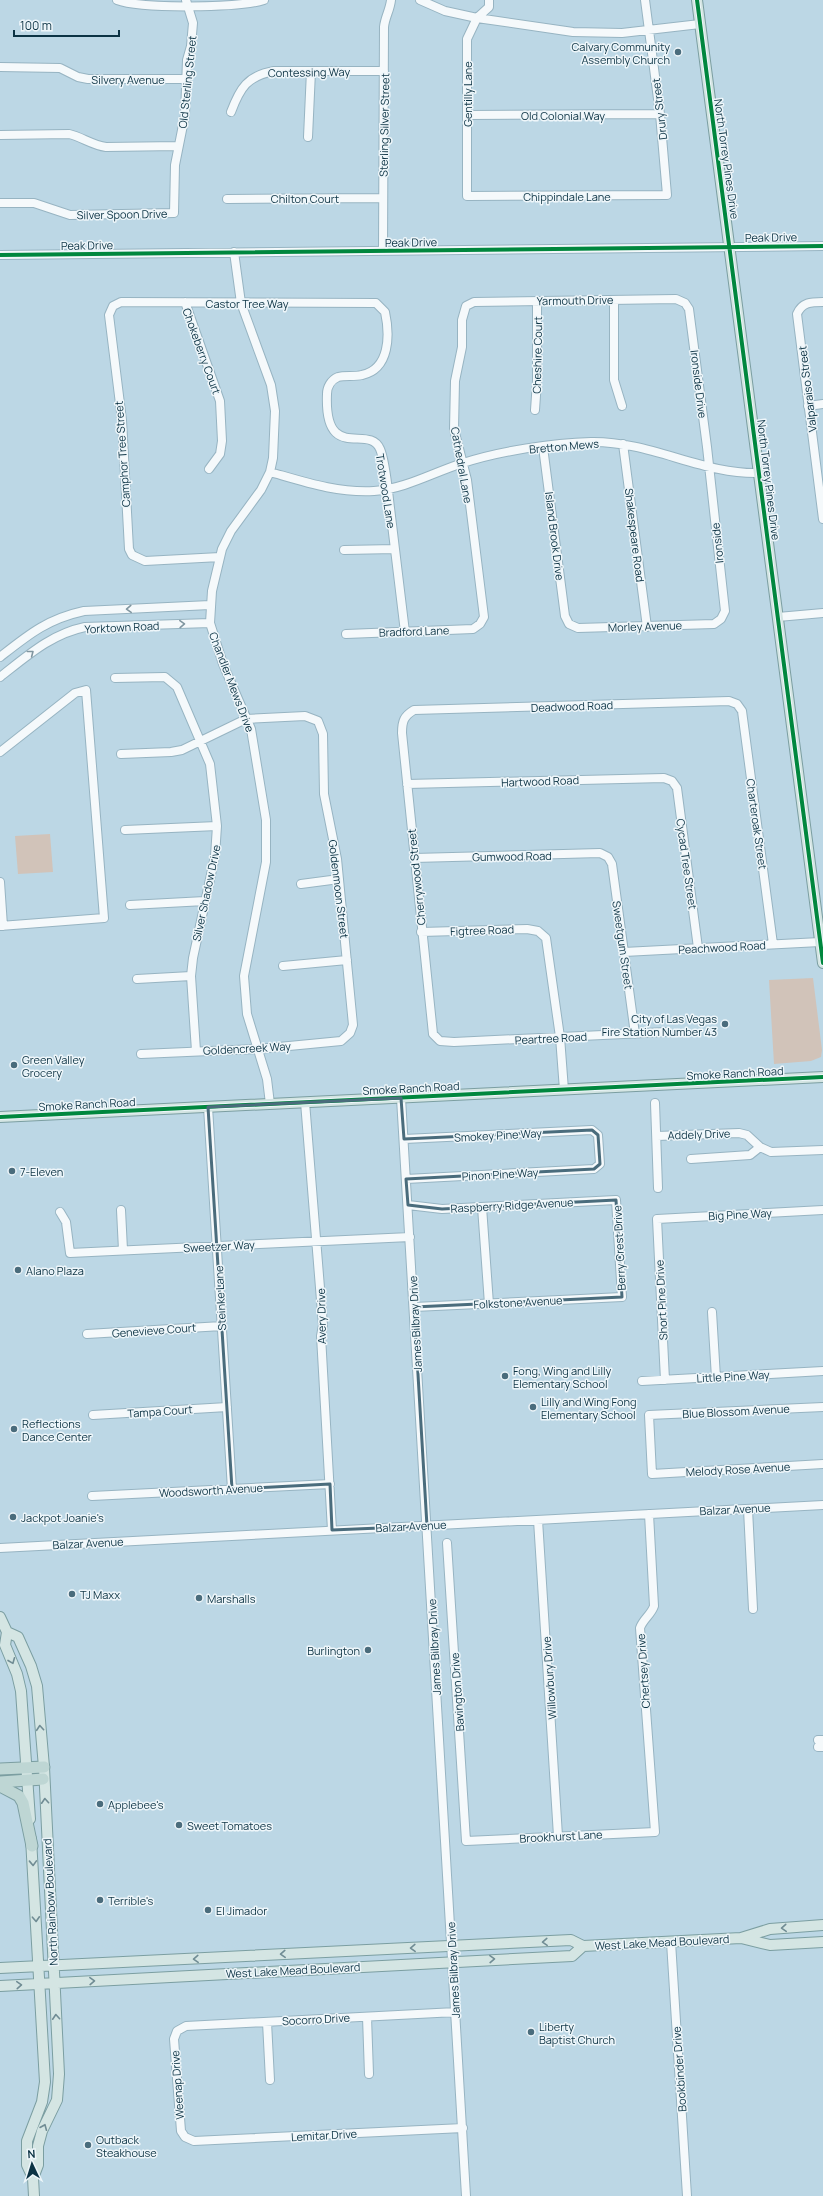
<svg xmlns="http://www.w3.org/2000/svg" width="823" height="2196" font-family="Manrope,sans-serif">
<rect width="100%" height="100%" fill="#bcd7e5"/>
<path fill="#d1c3b9" d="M 50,834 L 53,872 L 18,874 L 15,836 Z
M 813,978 L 822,1050 L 821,1057 L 811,1061 L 774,1064 L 769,980 Z"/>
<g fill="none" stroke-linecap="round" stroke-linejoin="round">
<defs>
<path id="minor" d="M 117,0 C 141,9 239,8 264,0
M 420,0 L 445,11 L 477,18 L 573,32 L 622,33 L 700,24
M 489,0 L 489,7 L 477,18 L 467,39 L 467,196 L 667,195 L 660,114 L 645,0
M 0,67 L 60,68 L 78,77 L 88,79 L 186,79
M 231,112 C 240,88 247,76 274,71 L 384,71
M 467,115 L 660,114
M 0,135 L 69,134 C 82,137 92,145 106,147 L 178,146
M 308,137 L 311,71
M 227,199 L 383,198
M 0,203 L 34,203 L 70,215 L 174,213 L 175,165 L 185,115 L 187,60 L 191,46 L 193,23 L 186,0
M 383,251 L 384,27 C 385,17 390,10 391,0
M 234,252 L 241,303 L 271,385 L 275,411 L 273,458 L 270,472 L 261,490 L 231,531 L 222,549 L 212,591 L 210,623 L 223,664 L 251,729 L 266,820 L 266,862 L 244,976 L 247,1014 L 267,1079 L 270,1104
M 0,255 L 823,246
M 614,300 L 614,380 L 622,406
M 185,302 L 220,401 L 222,441 L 220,454 L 209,469
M 823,302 C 811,302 802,302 797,314 L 823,519
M 808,406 L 823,404
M 535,410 L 537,381 L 537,301
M 623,444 L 647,627
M 270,472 C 305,482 337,493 374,491 C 405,489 434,472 463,463 C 500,451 552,443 591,442 C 651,441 703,475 760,473
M 344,550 L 395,549
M 220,557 L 145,561 L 132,555 L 129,549 L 122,420 L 109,315 L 113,306 L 121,302 L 376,303 L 385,312 C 390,335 390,369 362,375 C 354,377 345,375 338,377 C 331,380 327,387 327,394 C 324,464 369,423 380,449 C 386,463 388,493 390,508 C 395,550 400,591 405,632
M 778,617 L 823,613
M 346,634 L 473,629 L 480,624 L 484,617 L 467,480 L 454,429 L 455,381 L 462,347 L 462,320 L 466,306 L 474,302 L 676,299 L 685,303 L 689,309 L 707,447 L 725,611 L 721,619 L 714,624 L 578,628 L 569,624 L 565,616 L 543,447
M 0,657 C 28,635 47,619 84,611 L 210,605
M 0,677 C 27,656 51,634 85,627 L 210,623
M 115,678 L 165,677 L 177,687 L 210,764 L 217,826 L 215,856 L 193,958 L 191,976 L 196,1051
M 0,752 L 75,693 L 86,690 L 104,918 L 0,926
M 121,754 L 171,752 L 182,750 L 246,719 L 305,716 L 318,721 L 323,734 L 324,794 L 337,859 L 353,1025 L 350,1033 L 341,1041 L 258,1049 L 141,1054
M 407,784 L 664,778 L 672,781 L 677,788 L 698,948
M 125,830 L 217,826
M 414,858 L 600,853 L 608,857 L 612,864 L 635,1034
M 0,882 L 3,926
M 301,884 L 339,879
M 130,905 L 205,901
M 421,932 L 527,929 L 538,931 L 546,938 L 560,1037 L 564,1090
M 624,952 L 820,942
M 283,966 L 347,960
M 137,979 L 191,976
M 666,1032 L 454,1042 L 440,1041 L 433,1034 L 402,733 C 402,721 404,716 414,710 L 729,701 L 737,704 L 742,711 L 773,944
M 401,1098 L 466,2196
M 305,1102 L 323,1325 L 321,1336 L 332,1530
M 655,1103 L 658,1188
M 208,1107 L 232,1489
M 657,1136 L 739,1133 L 747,1135 L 760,1147
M 404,1139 L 592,1130 L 598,1135 L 600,1164 L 594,1169 L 406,1179
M 691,1159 L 750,1155 L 760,1147 L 771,1152 L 823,1150
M 408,1205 L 442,1209 L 616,1200 L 622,1297 L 414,1307
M 482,1207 L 489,1304
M 121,1210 L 123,1250
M 60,1212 L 66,1222 L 70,1253 L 410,1237
M 712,1312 L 716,1378
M 87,1334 L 222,1326
M 665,1380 L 657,1219 L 823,1210
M 642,1381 L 823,1371
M 823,1407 L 649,1415 L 652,1474 L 823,1464
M 93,1415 L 227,1407
M 92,1496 L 330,1484
M 748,1509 L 753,1609
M 538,1520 L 558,1836
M 447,1543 L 466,1841 L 655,1832 L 640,1628 C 643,1619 651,1615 654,1606 L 649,1514
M 0,1548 L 823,1505
M 818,1740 L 823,1740
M 818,1747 L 823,1747
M 671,1942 L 687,2196
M 456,2012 L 186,2026 L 177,2031 L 174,2039 L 181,2131 L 185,2137 L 194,2141 L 463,2128
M 367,2017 L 369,2074
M 267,2022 L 270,2080"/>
<path id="major" d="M 697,0 L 823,963
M 0,1117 L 823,1077
M 0,1617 L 7,1632 L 5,1645 L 17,1674 L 21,1691 L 30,1819
M 7,1632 L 18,1637 L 31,1666 L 37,1686 L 44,1767 L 59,2074 L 57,2100 L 42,2131 L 38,2146 L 38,2165 L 33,2178
M 31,1839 L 45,2082 L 42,2102 L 27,2141 L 27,2165 L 33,2178 L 34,2196
M 741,1938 L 770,1945 L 823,1942
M 0,1968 L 571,1940 L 583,1946 L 741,1938 L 770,1929 L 823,1925
M 0,1986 L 572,1956 L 583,1946"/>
<path id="highway" d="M 0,1769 L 44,1767
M 0,1782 L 43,1779
M 0,1786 L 19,1796 L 23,1803 L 32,1846"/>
</defs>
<use href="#minor" stroke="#97b4c2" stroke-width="10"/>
<use href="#major" stroke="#7b9ea1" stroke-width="12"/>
<use href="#highway" stroke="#7b9ea1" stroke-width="13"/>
<use href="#minor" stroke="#f5f9fb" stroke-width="8"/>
<use href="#major" stroke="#d4e5e3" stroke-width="10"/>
<use href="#highway" stroke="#bed6d4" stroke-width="11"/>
<defs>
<path id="cycleway" d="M 697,0 L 823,963
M 0,255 L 823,246
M 0,1117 L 823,1077"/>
</defs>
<use href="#cycleway" stroke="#eef6fa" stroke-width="6"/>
<use href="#cycleway" stroke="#00873e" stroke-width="4"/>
</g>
<defs><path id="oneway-chevron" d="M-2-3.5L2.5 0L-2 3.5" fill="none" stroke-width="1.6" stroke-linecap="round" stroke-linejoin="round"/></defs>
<g stroke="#8096a0">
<use href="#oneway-chevron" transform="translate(129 609) rotate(177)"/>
<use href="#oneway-chevron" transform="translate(182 624) rotate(-2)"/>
<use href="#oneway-chevron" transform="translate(31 653) rotate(-38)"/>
</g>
<g stroke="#708c94">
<use href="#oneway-chevron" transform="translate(12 1661) rotate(68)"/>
<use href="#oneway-chevron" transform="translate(40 1728) rotate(-95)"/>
<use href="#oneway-chevron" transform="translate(45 1801) rotate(-94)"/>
<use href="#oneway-chevron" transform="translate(33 1863) rotate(88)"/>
<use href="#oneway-chevron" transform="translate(36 1919) rotate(87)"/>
<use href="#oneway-chevron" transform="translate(784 1928) rotate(176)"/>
<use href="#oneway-chevron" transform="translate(545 1942) rotate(177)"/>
<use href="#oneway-chevron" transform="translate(413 1948) rotate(178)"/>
<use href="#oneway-chevron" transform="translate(283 1954) rotate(177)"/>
<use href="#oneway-chevron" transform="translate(196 1959) rotate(177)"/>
<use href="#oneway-chevron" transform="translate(492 1959) rotate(-2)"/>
<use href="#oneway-chevron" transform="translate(92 1981) rotate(-2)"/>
<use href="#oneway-chevron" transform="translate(19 1985) rotate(-4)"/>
<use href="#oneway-chevron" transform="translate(56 2017) rotate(-94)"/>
<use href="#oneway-chevron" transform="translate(44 2127) rotate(-67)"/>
</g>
<path fill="none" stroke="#4a6c7c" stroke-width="3" stroke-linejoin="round" d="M 401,1098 L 404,1139 L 592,1130 L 598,1135 L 600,1164 L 594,1169 L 406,1179 L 408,1205 L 442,1209 L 616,1200 L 622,1297 L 414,1307 L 427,1526 L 332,1530 L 330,1484 L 232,1489 L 208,1107 Z"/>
<g fill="#4a6c7c" stroke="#eef6fa" stroke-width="1.5">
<circle cx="678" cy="52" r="4"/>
<circle cx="725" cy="1024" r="4"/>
<circle cx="14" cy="1065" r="4"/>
<circle cx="12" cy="1171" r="4"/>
<circle cx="18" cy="1270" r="4"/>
<circle cx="505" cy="1376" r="4"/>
<circle cx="533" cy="1407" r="4"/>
<circle cx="14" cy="1429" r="4"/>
<circle cx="13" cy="1517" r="4"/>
<circle cx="72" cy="1594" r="4"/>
<circle cx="199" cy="1598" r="4"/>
<circle cx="368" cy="1650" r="4"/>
<circle cx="100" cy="1804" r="4"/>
<circle cx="179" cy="1825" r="4"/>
<circle cx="100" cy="1900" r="4"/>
<circle cx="208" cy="1910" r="4"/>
<circle cx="531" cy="2032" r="4"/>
<circle cx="88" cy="2145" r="4"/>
</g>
<g text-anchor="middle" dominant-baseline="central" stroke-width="3" stroke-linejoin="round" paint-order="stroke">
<g font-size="11" fill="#0c3344" stroke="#eef6fa" text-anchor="start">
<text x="670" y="46" text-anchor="end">Calvary Community<tspan x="670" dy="13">Assembly Church</tspan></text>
<text x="717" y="1018" text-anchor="end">City of Las Vegas<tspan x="717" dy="13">Fire Station Number 43</tspan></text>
<text x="22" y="1059">Green Valley<tspan x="22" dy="13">Grocery</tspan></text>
<text x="20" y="1171">7-Eleven</text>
<text x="26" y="1270">Alano Plaza</text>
<text x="513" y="1370">Fong, Wing and Lilly<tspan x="513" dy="13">Elementary School</tspan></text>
<text x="541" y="1401">Lilly and Wing Fong<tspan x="541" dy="13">Elementary School</tspan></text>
<text x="22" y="1423">Reflections<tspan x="22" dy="13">Dance Center</tspan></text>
<text x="21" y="1517">Jackpot Joanie's</text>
<text x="80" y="1594">TJ Maxx</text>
<text x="207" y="1598">Marshalls</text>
<text x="360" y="1650" text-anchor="end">Burlington</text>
<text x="108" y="1804">Applebee's</text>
<text x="187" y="1825">Sweet Tomatoes</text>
<text x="108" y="1900">Terrible's</text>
<text x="216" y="1910">El Jimador</text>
<text x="539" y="2026">Liberty<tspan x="539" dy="13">Baptist Church</tspan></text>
<text x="96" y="2139">Outback<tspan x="96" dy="13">Steakhouse</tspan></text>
</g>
<g font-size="11" fill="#0c3344" stroke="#eef6fa">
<text transform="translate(309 72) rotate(-1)">Contessing Way</text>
<text x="128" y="79">Silvery Avenue</text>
<text transform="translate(187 82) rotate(-84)">Old Sterling Street</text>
<text transform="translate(467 94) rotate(-90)">Gentilly Lane</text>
<text transform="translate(659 109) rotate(-97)">Drury Street</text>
<text x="563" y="115">Old Colonial Way</text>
<text transform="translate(384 125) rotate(-89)">Sterling Silver Street</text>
<text transform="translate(727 159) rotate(82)">North Torrey Pines Drive</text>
<text x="567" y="196">Chippindale Lane</text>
<text x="305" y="198">Chilton Court</text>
<text transform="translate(122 214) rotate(-1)">Silver Spoon Drive</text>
<text transform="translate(771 237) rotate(-1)">Peak Drive</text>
<text transform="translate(411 242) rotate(-1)">Peak Drive</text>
<text transform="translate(87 245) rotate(-1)">Peak Drive</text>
<text transform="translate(575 300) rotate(-1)">Yarmouth Drive</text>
<text x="247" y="303">Castor Tree Way</text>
<text transform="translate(202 351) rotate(70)">Chokeberry Court</text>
<text transform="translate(537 355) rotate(-89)">Cheshire Court</text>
<text transform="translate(699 384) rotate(83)">Ironside Drive</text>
<text transform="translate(807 389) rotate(-97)">Valparaiso Street</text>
<text transform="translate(564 446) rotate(-5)">Bretton Mews</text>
<text transform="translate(122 454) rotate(-94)">Camphor Tree Street</text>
<text transform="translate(462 465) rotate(80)">Cathedral Lane</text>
<text transform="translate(769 480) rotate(83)">North Torrey Pines Drive</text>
<text transform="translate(386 491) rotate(81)">Trotwood Lane</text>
<text transform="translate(635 535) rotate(83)">Shakespeare Road</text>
<text transform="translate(555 536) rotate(83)">Island Brook Drive</text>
<text transform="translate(717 543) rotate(-96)">Ironside</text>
<text transform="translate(645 626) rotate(-2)">Morley Avenue</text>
<text transform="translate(122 627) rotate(-3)">Yorktown Road</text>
<text transform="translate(414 631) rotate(-2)">Bradford Lane</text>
<text transform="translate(232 682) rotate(69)">Chandler Mews Drive</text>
<text transform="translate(572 706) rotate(-2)">Deadwood Road</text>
<text transform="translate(540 781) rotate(-2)">Hartwood Road</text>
<text transform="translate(757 824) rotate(82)">Charteroak Street</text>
<text transform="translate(512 856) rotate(-1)">Gumwood Road</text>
<text transform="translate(687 864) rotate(82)">Cycad Tree Street</text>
<text transform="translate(416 877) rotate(-96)">Cherrywood Street</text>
<text transform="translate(339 889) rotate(83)">Goldenmoon Street</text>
<text transform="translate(206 893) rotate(-78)">Silver Shadow Drive</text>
<text transform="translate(482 930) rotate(-2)">Figtree Road</text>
<text transform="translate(623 945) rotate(82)">Sweetgum Street</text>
<text transform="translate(722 947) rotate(-3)">Peachwood Road</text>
<text transform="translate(551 1038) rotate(-3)">Peartree Road</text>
<text transform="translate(247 1048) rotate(-3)">Goldencreek Way</text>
<text transform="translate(735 1073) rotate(-3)">Smoke Ranch Road</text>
<text transform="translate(411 1088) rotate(-3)">Smoke Ranch Road</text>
<text transform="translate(87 1104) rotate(-3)">Smoke Ranch Road</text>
<text transform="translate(699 1134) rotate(-2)">Addely Drive</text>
<text transform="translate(498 1135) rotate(-3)">Smokey Pine Way</text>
<text transform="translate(500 1174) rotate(-3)">Pinon Pine Way</text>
<text transform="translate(512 1205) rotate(-3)">Raspberry Ridge Avenue</text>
<text transform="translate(740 1214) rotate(-3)">Big Pine Way</text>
<text transform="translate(219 1246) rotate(-3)">Sweetzer Way</text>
<text transform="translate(619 1248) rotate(-93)">Berry Crest Drive</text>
<text transform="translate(220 1298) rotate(-93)">Steinke Lane</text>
<text transform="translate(661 1300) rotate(-93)">Short Pine Drive</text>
<text transform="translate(518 1302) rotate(-3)">Folkstone Avenue</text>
<text transform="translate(321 1316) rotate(-91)">Avery Drive</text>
<text transform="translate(415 1324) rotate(-93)">James Bilbray Drive</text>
<text transform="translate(154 1330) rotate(-4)">Genevieve Court</text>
<text transform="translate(733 1376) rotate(-3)">Little Pine Way</text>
<text transform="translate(160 1411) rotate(-4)">Tampa Court</text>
<text transform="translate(736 1411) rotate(-3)">Blue Blossom Avenue</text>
<text transform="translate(738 1469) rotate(-3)">Melody Rose Avenue</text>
<text transform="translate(211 1490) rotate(-3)">Woodsworth Avenue</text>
<text transform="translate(735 1509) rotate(-3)">Balzar Avenue</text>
<text transform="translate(411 1526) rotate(-3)">Balzar Avenue</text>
<text transform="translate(88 1543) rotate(-3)">Balzar Avenue</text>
<text transform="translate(434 1647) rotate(-93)">James Bilbray Drive</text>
<text transform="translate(643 1671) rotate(-94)">Chertsey Drive</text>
<text transform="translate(549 1678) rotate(-94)">Willowbury Drive</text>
<text transform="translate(457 1692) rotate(-94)">Bavington Drive</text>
<text transform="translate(561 1836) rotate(-3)">Brookhurst Lane</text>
<text transform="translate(50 1902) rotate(-93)">North Rainbow Boulevard</text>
<text transform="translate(662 1942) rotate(-3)">West Lake Mead Boulevard</text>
<text transform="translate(293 1970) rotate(-3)">West Lake Mead Boulevard</text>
<text transform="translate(453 1970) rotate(-93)">James Bilbray Drive</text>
<text transform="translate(316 2019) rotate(-3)">Socorro Drive</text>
<text transform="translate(679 2069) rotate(-94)">Bookbinder Drive</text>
<text transform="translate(177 2085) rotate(-94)">Weenap Drive</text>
<text transform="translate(324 2135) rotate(-3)">Lemitar Drive</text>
</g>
</g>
<g transform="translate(32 2164) rotate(356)" stroke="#eef6fa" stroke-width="3" paint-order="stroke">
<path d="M0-3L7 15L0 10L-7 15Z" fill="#0c3344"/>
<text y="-6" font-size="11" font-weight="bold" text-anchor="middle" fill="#0c3344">N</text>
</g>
<path d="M14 30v6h105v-6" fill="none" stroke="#0c3344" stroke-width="2"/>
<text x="20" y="30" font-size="12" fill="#0c3344" stroke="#eef6fa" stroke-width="3" paint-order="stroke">100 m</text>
</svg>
